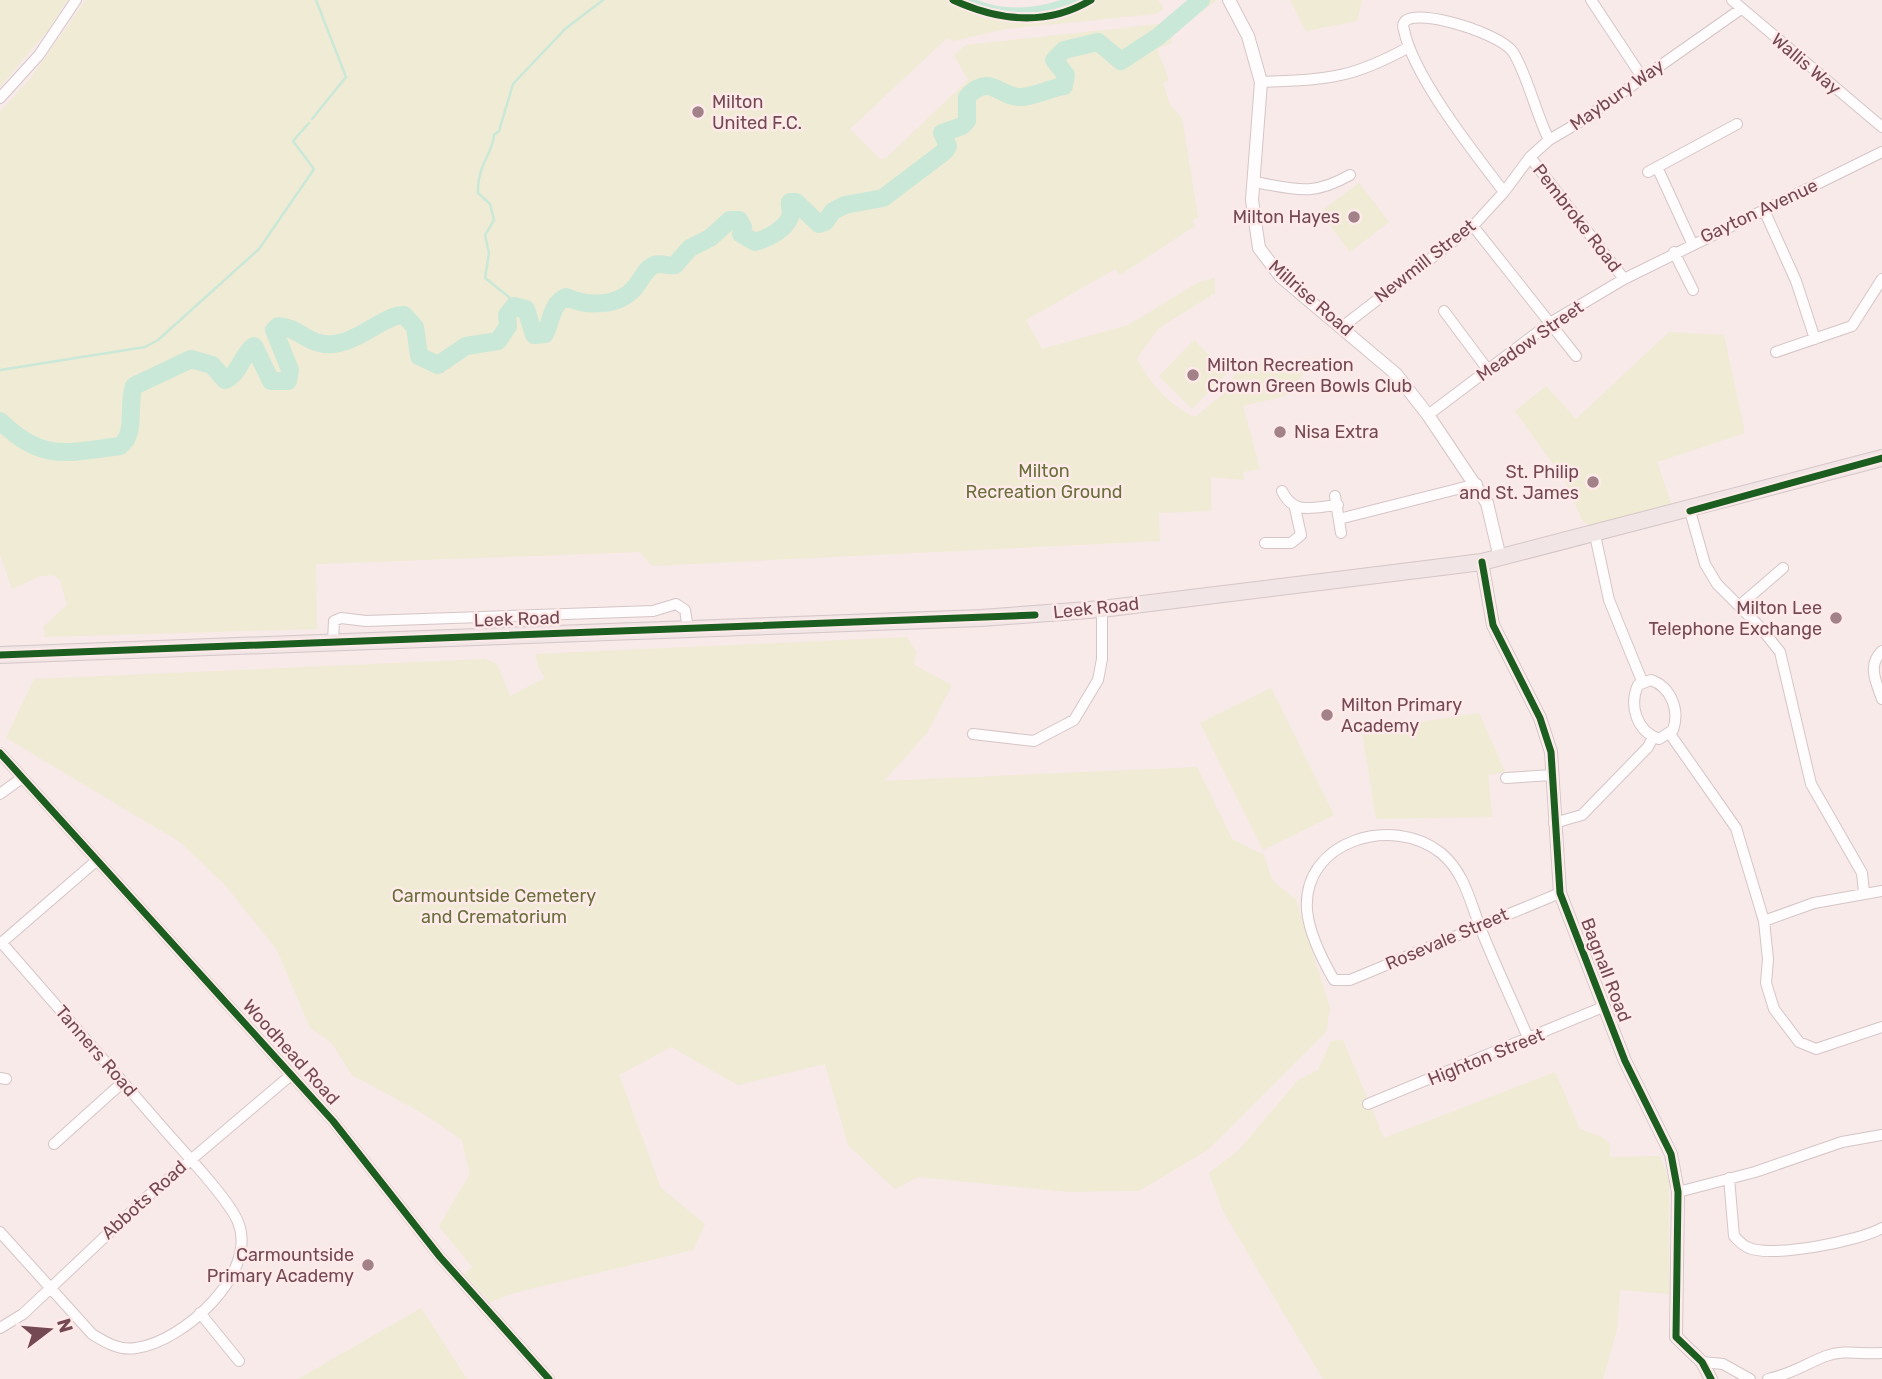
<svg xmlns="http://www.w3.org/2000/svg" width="1882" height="1379" font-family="Rubik,sans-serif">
<rect width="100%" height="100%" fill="#f7eae9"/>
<path fill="#f0ebd4" d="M 0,0 L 67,0 L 48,30 L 0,87 Z
M 86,0 L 946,0 L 980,17 L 1003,21 L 1066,16 L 1097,0 L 1158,0 L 1164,9 L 1155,14 L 1005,29 L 954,41 L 947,38 L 850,129 L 880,159 L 886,158 L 968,80 L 954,55 L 966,45 L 1159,24 L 1175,16 L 1193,0 L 1217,0 L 1170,35 L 1172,43 L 1157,49 L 1169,80 L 1163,83 L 1170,105 L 1182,118 L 1198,217 L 1192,221 L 1195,226 L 1120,275 L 1115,269 L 1026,320 L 1042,349 L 1128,325 L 1197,283 L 1215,278 L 1215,293 L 1159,328 L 1137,358 C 1150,383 1168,405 1195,417 L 1227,391 L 1235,373 L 1247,366 L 1309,358 C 1293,404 1286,394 1243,406 L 1260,469 L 1243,472 L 1244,480 L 1211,477 L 1211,511 L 1159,513 L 1160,541 L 652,566 L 640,552 L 319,564 L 316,564 L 317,629 L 45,637 L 44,626 L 67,605 L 60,580 L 53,575 L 41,576 L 12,589 L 0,554 L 0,112 L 30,79 Z
M 1290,0 L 1362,0 L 1357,21 L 1306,31 Z
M 1359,183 L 1389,222 L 1350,252 L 1320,212 Z
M 1669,332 L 1724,335 L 1745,433 L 1657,462 L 1672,506 L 1596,527 L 1583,522 L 1564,479 L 1515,411 L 1546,386 L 1576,419 Z
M 1194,340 L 1227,373 L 1192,409 L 1159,376 Z
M 907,637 L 916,652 L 914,665 L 952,685 L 927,733 L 884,781 L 1197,767 L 1232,839 L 1264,855 L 1272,880 L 1296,900 L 1330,1008 L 1326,1032 L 1209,1149 L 1139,1191 L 1068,1192 L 918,1177 L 895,1189 L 848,1145 L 825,1064 L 738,1085 L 671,1047 L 619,1075 L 661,1188 L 705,1224 L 693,1250 L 514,1293 L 490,1302 L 464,1275 L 472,1267 L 439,1226 L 470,1174 L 462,1140 L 424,1114 L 352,1075 L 331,1042 L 310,1028 L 277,950 L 225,885 L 180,842 L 6,738 L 34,679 L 485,659 L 497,664 L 510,696 L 545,678 L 538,666 L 536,654 Z
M 1271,688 L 1334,815 L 1263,850 L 1200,723 Z
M 1479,713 L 1505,772 L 1488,775 L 1492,817 L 1376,819 L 1362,731 Z
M 1343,1040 L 1384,1138 L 1555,1072 L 1580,1129 L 1602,1137 L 1610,1144 L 1610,1157 L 1660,1156 L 1669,1180 L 1669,1294 L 1620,1290 L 1617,1329 L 1603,1379 L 1323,1379 L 1224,1213 L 1209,1173 L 1239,1150 L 1298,1080 L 1318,1070 L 1331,1041 Z
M 421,1308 L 467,1379 L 298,1379 Z"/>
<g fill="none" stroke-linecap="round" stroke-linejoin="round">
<path stroke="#cae8d8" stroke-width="2.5" d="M 312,119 L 346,77 L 316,0
M 514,306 L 509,297 L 485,278 L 489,253 L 485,235 L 494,220 L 490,204 L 478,193 C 477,164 493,154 494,135 L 499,131 L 513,84 L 565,29 L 603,0
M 0,370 L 145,347 L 158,340 L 259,249 L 314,169 L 293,141 L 309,123"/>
<path stroke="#cae8d8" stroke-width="10" d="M 966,0 C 999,19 1042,14 1075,0"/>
<path stroke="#cae8d8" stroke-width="18" d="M 0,421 C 42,462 66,453 120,446 C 137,434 127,404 134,386 L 191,359 L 212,365 L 225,380 C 240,374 241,355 254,346 L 271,381 L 288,381 L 290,370 L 274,330 L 278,326 C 300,327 308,347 334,344 C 360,341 386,314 404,315 L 415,327 L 419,356 L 438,365 L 466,346 L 498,341 L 508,326 L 507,315 L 514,306 L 526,309 L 534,335 L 545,334 C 552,320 551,304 566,297 C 588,307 620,307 636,286 C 642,279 645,269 654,265 C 662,262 668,267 675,265 L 690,248 L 710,238 L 730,220 L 739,220 L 743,227 L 741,234 L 755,242 C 767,239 789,228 791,213 C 791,209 789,206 790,202 L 796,202 L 819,224 L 825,222 L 833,211 L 845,205 L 883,198 L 945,151 L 948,146 L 942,133 L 962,126 L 967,121 L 967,97 C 991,72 999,98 1021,97 C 1036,96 1050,88 1064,86 L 1066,75 L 1054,60 L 1064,50 L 1098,42 L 1121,61 L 1159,36 L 1201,0"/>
<defs>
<path id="minor" d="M 1591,0 L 1642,77
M 1732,0 L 1882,127
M 1261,82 C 1327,79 1349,80 1409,47
M 0,98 L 39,55 L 76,0
M 1530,157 L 1624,279
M 1657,167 L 1692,243
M 1648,172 L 1737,124
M 1254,182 C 1296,189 1311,197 1350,175
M 1504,192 C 1475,154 1413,76 1404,30 C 1393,0 1499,31 1513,52 C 1527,74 1536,114 1549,140
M 1764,210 L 1796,281 L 1815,339
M 1473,226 L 1576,356
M 1674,252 L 1693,290
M 1444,311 L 1488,370
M 1342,327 L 1473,226 L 1504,192 L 1530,157 L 1549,140 L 1583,120 L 1741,9
M 1776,352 L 1852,326 L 1882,279
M 1428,415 L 1550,323 L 1624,279 L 1882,152
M 1282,491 C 1294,516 1313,507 1338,505
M 1335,496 L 1341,533
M 1690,511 L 1705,564 L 1717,584 L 1761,628 L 1780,652 L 1811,784 L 1862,873 L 1864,892
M 1339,519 L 1477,484
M 1595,535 L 1609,600 L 1642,681
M 1265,543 L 1291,543 L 1301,535 L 1295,508
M 1739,606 L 1783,568
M 333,642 L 334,621 L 341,618 L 366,621 L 653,611 L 676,604 L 685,610 L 688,629
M 1882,651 C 1867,665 1876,682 1882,699
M 1651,680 C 1671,687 1680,710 1673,730 L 1659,739 C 1636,731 1629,705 1638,685 Z
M 973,734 L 1034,741 L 1074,720 L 1098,680 L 1102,659 L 1102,609
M 1670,734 L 1736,828 L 1764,921 L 1768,959 L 1766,983 L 1774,1009 L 1799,1042 L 1816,1049 L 1882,1027
M 0,753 L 333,1121 L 440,1257 L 549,1379
M 1506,778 L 1553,775
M 0,794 L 22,778
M 1554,823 L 1582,815 L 1648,747 L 1653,737
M 1764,921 L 1814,903 L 1882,891
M 0,944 L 96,861
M 1529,1040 C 1513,1002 1495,965 1480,927 C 1470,901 1464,872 1441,853 C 1392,814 1302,841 1307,910 C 1309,933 1323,961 1334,980 L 1350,980 L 1560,893
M 0,1078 L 6,1079
M 1368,1104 L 1603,1007
M 54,1144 L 123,1082
M 1729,1178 L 1734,1236 C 1738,1240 1742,1245 1747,1247 C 1769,1259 1860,1241 1882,1228
M 1678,1192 L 1755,1172 L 1842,1142 L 1882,1135
M 0,1232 L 92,1334 C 105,1342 119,1351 136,1348 C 183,1342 259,1273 238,1222 C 230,1201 185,1153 169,1135 C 113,1070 57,1006 1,942
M 200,1313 L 239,1361
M 0,1328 L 23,1314 L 147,1197 L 291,1075
M 1702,1362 L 1723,1364 L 1750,1379
M 1768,1379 C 1792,1374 1805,1364 1826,1356 C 1845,1349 1863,1355 1882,1353"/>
<path id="tertiary" d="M 1229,0 L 1248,36 L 1261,82 L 1252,200 L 1259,248 L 1281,277 L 1396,374 L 1428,415 L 1487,503 L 1500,558
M 1482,562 L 1493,625 L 1540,718 L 1551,752 L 1560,893 L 1625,1061 L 1671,1154 L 1678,1192 L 1676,1337 L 1702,1362 L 1711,1379"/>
<path id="primary" d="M 0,655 L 981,618 L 1102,609 L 1482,562 L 1882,458"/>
</defs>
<use href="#minor" stroke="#d6c5c7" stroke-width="12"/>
<use href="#tertiary" stroke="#d6c5c7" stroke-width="14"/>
<use href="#primary" stroke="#d5c6c8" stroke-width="18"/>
<use href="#minor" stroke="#fefcfc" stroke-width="10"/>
<use href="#tertiary" stroke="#fefcfc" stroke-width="12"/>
<use href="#primary" stroke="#f2e5e5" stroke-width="16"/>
<defs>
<path id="cycleway" d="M 953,0 C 999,21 1046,27 1091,0
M 1690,511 L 1882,458
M 1482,562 L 1493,625 L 1540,718 L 1551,752 L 1560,893 L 1625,1061 L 1671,1154 L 1678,1192 L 1676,1337 L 1702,1362 L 1711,1379
M 0,655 L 1035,615
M 0,753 L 333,1121 L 440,1257 L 549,1379"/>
</defs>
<use href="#cycleway" stroke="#ffeaea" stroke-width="11"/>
<use href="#cycleway" stroke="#1b5e20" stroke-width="7"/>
</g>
<g fill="#a28188" stroke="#ffeaea" stroke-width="2.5">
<circle cx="698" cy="112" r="7"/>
<circle cx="1354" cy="217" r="7"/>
<circle cx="1193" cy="375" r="7"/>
<circle cx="1280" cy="432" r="7"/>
<circle cx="1593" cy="482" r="7"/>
<circle cx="1836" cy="618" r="7"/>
<circle cx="1327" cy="715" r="7"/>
<circle cx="368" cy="1265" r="7"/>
</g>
<g text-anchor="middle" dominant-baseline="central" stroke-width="5" stroke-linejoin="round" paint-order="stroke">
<g font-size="18" fill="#754953" stroke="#ffeaea">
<text transform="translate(1806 64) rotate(40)">Wallis Way</text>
<text transform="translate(1617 95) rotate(-35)">Maybury Way</text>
<text transform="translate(1759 211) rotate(-25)">Gayton Avenue</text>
<text transform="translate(1577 218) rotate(52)">Pembroke Road</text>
<text transform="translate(1425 261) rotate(-38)">Newmill Street</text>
<text transform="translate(1311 298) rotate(41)">Millrise Road</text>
<text transform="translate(1530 341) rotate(-35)">Meadow Street</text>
<text transform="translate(1096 608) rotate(-6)">Leek Road</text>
<text transform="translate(517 619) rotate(-2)">Leek Road</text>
<text transform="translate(1447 939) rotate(-23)">Rosevale Street</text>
<text transform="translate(1606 970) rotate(69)">Bagnall Road</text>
<text transform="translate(96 1051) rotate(49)">Tanners Road</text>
<text transform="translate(291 1052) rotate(48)">Woodhead Road</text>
<text transform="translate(1486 1057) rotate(-22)">Highton Street</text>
<text transform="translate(144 1200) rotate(-42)">Abbots Road</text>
</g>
<g font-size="18" fill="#754953" stroke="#ffeaea" text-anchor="start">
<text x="712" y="102">Milton<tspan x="712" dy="21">United F.C.</tspan></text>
<text x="1340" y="217" text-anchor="end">Milton Hayes</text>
<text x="1207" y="365">Milton Recreation<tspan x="1207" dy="21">Crown Green Bowls Club</tspan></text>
<text x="1294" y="432">Nisa Extra</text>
<text x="1579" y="472" text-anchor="end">St. Philip<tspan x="1579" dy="21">and St. James</tspan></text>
<text x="1822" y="608" text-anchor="end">Milton Lee<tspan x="1822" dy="21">Telephone Exchange</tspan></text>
<text x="1341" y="705">Milton Primary<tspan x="1341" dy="21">Academy</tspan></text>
<text x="354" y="1255" text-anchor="end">Carmountside<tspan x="354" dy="21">Primary Academy</tspan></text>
</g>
<g font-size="18" fill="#6a703b" stroke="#ffeaea">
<text x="1044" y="471">Milton<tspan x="1044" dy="21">Recreation Ground</tspan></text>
<text x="494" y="896">Carmountside Cemetery<tspan x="494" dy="21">and Crematorium</tspan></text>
</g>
</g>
<g transform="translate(49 1330) rotate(74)" stroke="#ffeaea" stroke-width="5" paint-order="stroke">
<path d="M0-5L12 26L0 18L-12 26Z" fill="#754953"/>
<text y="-10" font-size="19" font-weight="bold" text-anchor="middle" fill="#754953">N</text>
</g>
</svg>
